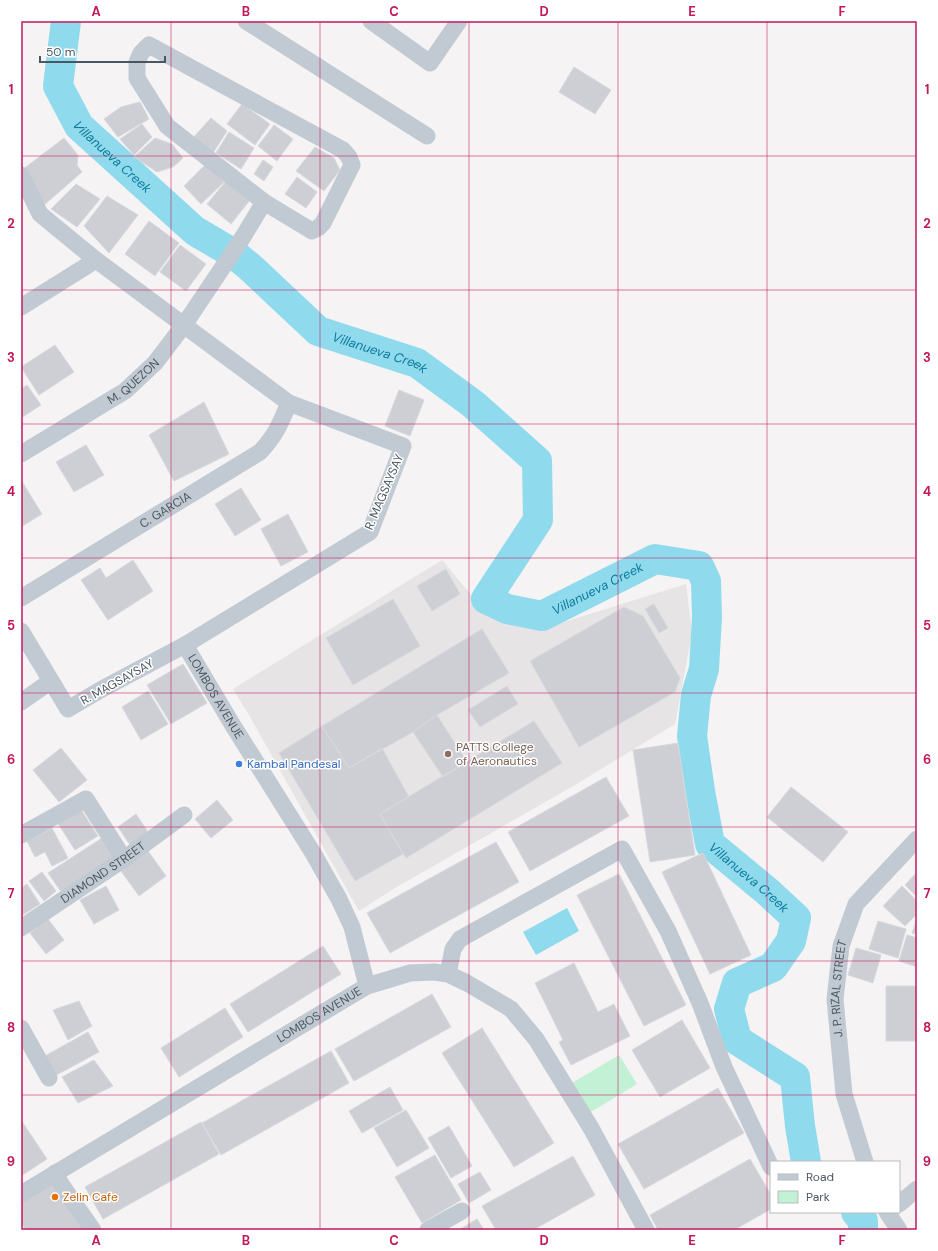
<svg xmlns="http://www.w3.org/2000/svg" width="938" height="1251" font-family="'DM Sans',sans-serif">
<rect width="100%" height="100%" fill="#f5f3f3"/>
<path fill="#e6e4e5" d="M 442,560 L 488,615 L 508,622 L 545,628 L 686,584 L 692,633 L 675,724 L 575,785 L 395,888 L 359,911 L 249,715 L 233,689 Z"/>
<path fill="#c3f1d5" d="M 619,1055 L 637,1084 L 586,1115 L 567,1086 Z"/>
<path fill="#90daee" d="M 567,908 L 579,931 L 536,955 L 523,932 Z"/>
<g fill="none" stroke-linecap="round" stroke-linejoin="round">
<g stroke="#90daee" stroke-width="30">
<path id="s1" d="M 66,21 L 58,86 L 79,126 L 195,231 L 234,254 L 251,268 L 318,331 L 417,363 L 473,404 L 537,461 L 538,520 L 486,599 L 507,609 L 542,616 L 655,559 L 699,566 L 706,581 L 707,617 L 704,669 L 696,695 L 692,736 L 700,791 L 710,844 L 768,892 L 796,918 L 791,941 L 773,967 L 737,983 L 729,1009 L 737,1040 L 795,1077 L 800,1126 L 806,1162"/>
<path d="M 856,1212 L 863,1221 L 863,1230"/>
</g>
</g>
<path fill="#cdcfd5" stroke="#d7d9de" d="M 574,67 L 611,90 L 595,114 L 559,92 Z
M 140,102 L 149,119 L 118,137 L 104,119 L 121,107 Z
M 242,104 L 270,124 L 255,145 L 227,124 Z
M 211,118 L 227,131 L 213,153 L 192,139 Z
M 142,124 L 152,137 L 134,155 L 120,139 Z
M 274,125 L 293,139 L 277,161 L 258,146 Z
M 229,132 L 254,148 L 241,169 L 216,153 Z
M 64,138 L 78,155 L 77,165 L 82,172 L 44,205 L 22,170 Z
M 155,138 L 172,144 L 183,158 L 173,167 L 157,172 L 134,157 Z
M 315,147 L 334,158 L 340,170 L 324,191 L 296,171 Z
M 263,160 L 273,167 L 264,181 L 254,174 Z
M 206,164 L 224,182 L 201,204 L 184,186 Z
M 297,177 L 317,192 L 306,208 L 285,194 Z
M 226,181 L 250,200 L 231,224 L 207,204 Z
M 76,184 L 100,199 L 77,227 L 51,209 Z
M 107,196 L 138,215 L 109,253 L 84,226 Z
M 149,221 L 179,243 L 155,276 L 125,254 Z
M 180,245 L 206,264 L 186,291 L 160,272 Z
M 55,345 L 74,372 L 39,395 L 21,367 Z
M 27,385 L 41,405 L 21,418 L 21,389 Z
M 399,390 L 424,400 L 410,436 L 385,426 Z
M 204,402 L 229,454 L 174,481 L 149,435 Z
M 86,445 L 104,475 L 74,492 L 56,462 Z
M 21,480 L 42,514 L 21,527 Z
M 241,488 L 261,520 L 235,536 L 215,504 Z
M 288,514 L 308,552 L 281,566 L 261,529 Z
M 133,560 L 153,591 L 108,620 L 81,580 L 100,568 L 106,578 Z
M 446,569 L 460,594 L 432,611 L 417,586 Z
M 393,599 L 420,646 L 353,685 L 326,638 Z
M 654,604 L 668,628 L 659,633 L 645,609 Z
M 624,607 L 643,616 L 680,678 L 675,692 L 579,747 L 530,661 Z
M 482,629 L 509,673 L 437,715 L 413,732 L 349,768 L 322,726 Z
M 183,664 L 207,703 L 171,724 L 147,685 Z
M 507,686 L 518,704 L 480,727 L 468,710 Z
M 148,691 L 168,724 L 141,740 L 122,707 Z
M 437,715 L 467,762 L 443,777 L 413,732 Z
M 534,721 L 562,763 L 406,858 L 380,814 Z
M 322,726 L 349,768 L 382,748 L 409,797 L 380,814 L 403,854 L 355,881 L 279,753 Z
M 678,743 L 695,855 L 650,862 L 633,750 Z
M 61,748 L 87,780 L 59,802 L 33,770 Z
M 606,777 L 629,816 L 530,871 L 508,832 Z
M 791,787 L 848,832 L 823,862 L 767,817 Z
M 217,800 L 233,820 L 211,838 L 195,819 Z
M 80,808 L 98,836 L 75,850 L 57,822 Z
M 136,814 L 148,832 L 130,845 L 118,827 Z
M 52,828 L 68,858 L 52,866 L 45,852 L 35,857 L 27,841 Z
M 102,838 L 115,857 L 62,893 L 48,873 Z
M 496,842 L 519,882 L 390,953 L 367,913 Z
M 148,851 L 166,876 L 139,896 L 121,871 Z
M 703,853 L 751,955 L 710,974 L 662,872 Z
M 42,872 L 56,891 L 44,901 L 29,881 Z
M 917,872 L 917,897 L 905,885 Z
M 619,874 L 686,1005 L 644,1026 L 577,895 Z
M 27,884 L 40,904 L 21,916 L 21,888 Z
M 106,886 L 119,910 L 94,924 L 80,900 Z
M 902,886 L 917,901 L 917,914 L 905,926 L 883,906 Z
M 48,919 L 64,940 L 46,954 L 30,933 Z
M 917,919 L 917,934 L 912,933 Z
M 878,921 L 906,929 L 898,958 L 869,949 Z
M 907,935 L 917,938 L 917,967 L 899,961 Z
M 323,946 L 341,974 L 248,1032 L 230,1004 Z
M 856,948 L 881,955 L 873,983 L 848,975 Z
M 574,963 L 598,1012 L 614,1004 L 630,1036 L 571,1065 L 559,1042 L 563,1040 L 535,983 Z
M 886,986 L 917,986 L 917,1041 L 886,1041 Z
M 432,994 L 451,1027 L 354,1081 L 335,1049 Z
M 79,1001 L 92,1026 L 68,1040 L 53,1010 Z
M 225,1008 L 243,1037 L 179,1077 L 161,1048 Z
M 682,1020 L 710,1068 L 660,1097 L 632,1050 Z
M 482,1028 L 554,1143 L 514,1167 L 442,1053 Z
M 88,1032 L 99,1052 L 51,1078 L 43,1057 Z
M 331,1051 L 349,1083 L 221,1155 L 202,1123 Z
M 94,1060 L 113,1086 L 78,1103 L 62,1077 Z
M 390,1087 L 403,1110 L 362,1133 L 349,1111 Z
M 718,1088 L 744,1133 L 644,1189 L 618,1144 Z
M 406,1110 L 429,1148 L 397,1167 L 374,1128 Z
M 21,1120 L 47,1159 L 21,1176 Z
M 201,1122 L 219,1154 L 103,1219 L 85,1187 Z
M 449,1126 L 472,1166 L 451,1178 L 428,1138 Z
M 435,1155 L 461,1200 L 422,1223 L 395,1177 Z
M 573,1156 L 595,1195 L 533,1230 L 496,1230 L 482,1206 Z
M 750,1159 L 771,1195 L 771,1209 L 734,1230 L 658,1230 L 650,1215 Z
M 480,1172 L 491,1190 L 469,1203 L 458,1184 Z
M 50,1179 L 84,1230 L 26,1230 L 21,1223 L 21,1198 Z
M 477,1219 L 484,1230 L 459,1230 Z"/>
<g fill="none" stroke-linecap="round" stroke-linejoin="round">
<g stroke="#c1cad2" stroke-width="17">
<path d="M 246,21 L 427,136"/>
<path d="M 371,21 L 430,63 L 459,21"/>
<path d="M 149,45 L 343,150 L 349,157 L 352,165 L 323,223 L 318,228 L 312,231 L 264,202 L 167,126 L 137,78 L 137,62 L 141,53 Z"/>
<path d="M 21,175 L 40,214 L 96,260 L 289,403 L 403,446 L 370,532 L 185,645 L 102,689 L 68,709 L 21,631"/>
<path d="M 21,307 L 96,260"/>
<path id="s2" d="M 21,454 L 125,391 L 155,363 L 184,325 L 243,237 L 264,202"/>
<path id="s3" d="M 21,598 L 260,452 C 276,435 280,424 289,403"/>
<path id="s4" d="M 185,645 L 232,724 L 313,853 L 339,899 L 352,927 L 367,986"/>
<path d="M 21,702 L 51,681"/>
<path d="M 21,835 L 86,799 L 124,859"/>
<path id="s5" d="M 21,928 L 124,859 L 184,815"/>
<path d="M 448,974 L 453,949 L 460,939 L 622,849 L 668,931 L 700,1003 L 724,1067 L 771,1167"/>
<path d="M 21,1028 L 49,1078"/>
<path id="s6" d="M 865,1162 L 844,1094 L 835,999 L 841,946 L 856,904 L 917,839"/>
<path d="M 55,1173 L 61,1184 L 93,1230"/>
<path id="s7" d="M 21,1194 L 367,986 L 410,973 L 434,972 L 448,974 L 467,983 L 511,1009 L 536,1039 L 591,1128 L 646,1230"/>
<path d="M 899,1204 L 917,1189"/>
<path d="M 887,1212 L 899,1230"/>
<path d="M 428,1230 L 462,1211"/>
</g>
</g>
<path fill="none" stroke="#c2185b" stroke-width="1" stroke-opacity="0.55" d="M 171,21 L 171,1230M 320,21 L 320,1230M 469,21 L 469,1230M 618,21 L 618,1230M 767,21 L 767,1230M 21,156 L 917,156M 21,290 L 917,290M 21,424 L 917,424M 21,558 L 917,558M 21,693 L 917,693M 21,827 L 917,827M 21,961 L 917,961M 21,1095 L 917,1095"/>
<circle fill="#8d6e63" stroke="#fff" stroke-width="1.5" cx="448" cy="754" r="4"/>
<circle fill="#3f7fe0" stroke="#fff" stroke-width="1.5" cx="239" cy="764" r="4"/>
<circle fill="#e8710a" stroke="#fff" stroke-width="1.5" cx="55" cy="1197" r="4"/>
<g text-anchor="middle" dominant-baseline="central" stroke-width="3" stroke-linejoin="round" paint-order="stroke">
<g font-size="12" fill="#4a5661" stroke="#fff">
<text stroke="none"><textPath href="#s2" startOffset="134">M. QUEZON</textPath></text>
<text transform="translate(384 492) rotate(-67)">R. MAGSAYSAY</text>
<text stroke="none"><textPath href="#s3" startOffset="169">C. GARCIA</textPath></text>
<text transform="translate(117 682) rotate(-29)">R. MAGSAYSAY</text>
<text stroke="none"><textPath href="#s4" startOffset="60">LOMBOS AVENUE</textPath></text>
<text stroke="none"><textPath href="#s5" startOffset="99">DIAMOND STREET</textPath></text>
<text stroke="none"><textPath href="#s6" startOffset="177">J. P. RIZAL STREET</textPath></text>
<text stroke="none"><textPath href="#s7" startOffset="348">LOMBOS AVENUE</textPath></text>
</g>
<g font-size="12" fill="#785e54" stroke="#fff" text-anchor="start">
<text x="456" y="747">PATTS College<tspan x="456" dy="14">of Aeronautics</tspan></text>
</g>
<g font-size="12" fill="#366cbe" stroke="#fff" text-anchor="start">
<text x="247" y="764">Kambal Pandesal</text>
</g>
<g font-size="12" fill="#c56008" stroke="#fff" text-anchor="start">
<text x="63" y="1197">Zelin Cafe</text>
</g>
<g font-size="13" font-style="italic" fill="#0c7c9b" stroke="#fff">
<text stroke="none"><textPath href="#s1" startOffset="156">Villanueva Creek</textPath></text>
<text stroke="none"><textPath href="#s1" startOffset="492">Villanueva Creek</textPath></text>
<text stroke="none"><textPath href="#s1" startOffset="960">Villanueva Creek</textPath></text>
<text stroke="none"><textPath href="#s1" startOffset="1403">Villanueva Creek</textPath></text>
</g>
</g>
<rect width="938" height="1251" fill="none" stroke="#ffffff" stroke-width="44"/>
<rect x="770" y="1161" width="130" height="52" fill="#ffffff" stroke="#b7bbc0"/>
<rect x="778" y="1174" width="20" height="6" fill="#c1cad2" stroke="#b7bbc0"/>
<text x="806" y="1181" font-size="12" fill="#4a5661">Road</text>
<rect x="778" y="1191" width="20" height="12" fill="#c3f1d5" stroke="#b7bbc0"/>
<text x="806" y="1201" font-size="12" fill="#4a5661">Park</text>
<path d="M40 56v6h125v-6" fill="none" stroke="#4a5661" stroke-width="2"/>
<text x="46" y="56" font-size="12" fill="#4a5661" stroke="#ffffff" stroke-width="3" paint-order="stroke">50 m</text>
<rect x="22" y="22" width="894" height="1207" fill="none" stroke="#c2185b" stroke-width="1.5"/>
<g font-size="13" text-anchor="middle" font-weight="bold" fill="#c2185b">
<text x="96" y="16">A</text>
<text x="246" y="16">B</text>
<text x="394" y="16">C</text>
<text x="544" y="16">D</text>
<text x="692" y="16">E</text>
<text x="842" y="16">F</text>
<text x="11" y="94">1</text>
<text x="927" y="94">1</text>
<text x="11" y="228">2</text>
<text x="927" y="228">2</text>
<text x="11" y="362">3</text>
<text x="927" y="362">3</text>
<text x="11" y="496">4</text>
<text x="927" y="496">4</text>
<text x="11" y="630">5</text>
<text x="927" y="630">5</text>
<text x="11" y="764">6</text>
<text x="927" y="764">6</text>
<text x="11" y="898">7</text>
<text x="927" y="898">7</text>
<text x="11" y="1032">8</text>
<text x="927" y="1032">8</text>
<text x="11" y="1166">9</text>
<text x="927" y="1166">9</text>
<text x="96" y="1245">A</text>
<text x="246" y="1245">B</text>
<text x="394" y="1245">C</text>
<text x="544" y="1245">D</text>
<text x="692" y="1245">E</text>
<text x="842" y="1245">F</text>
</g>
</svg>
